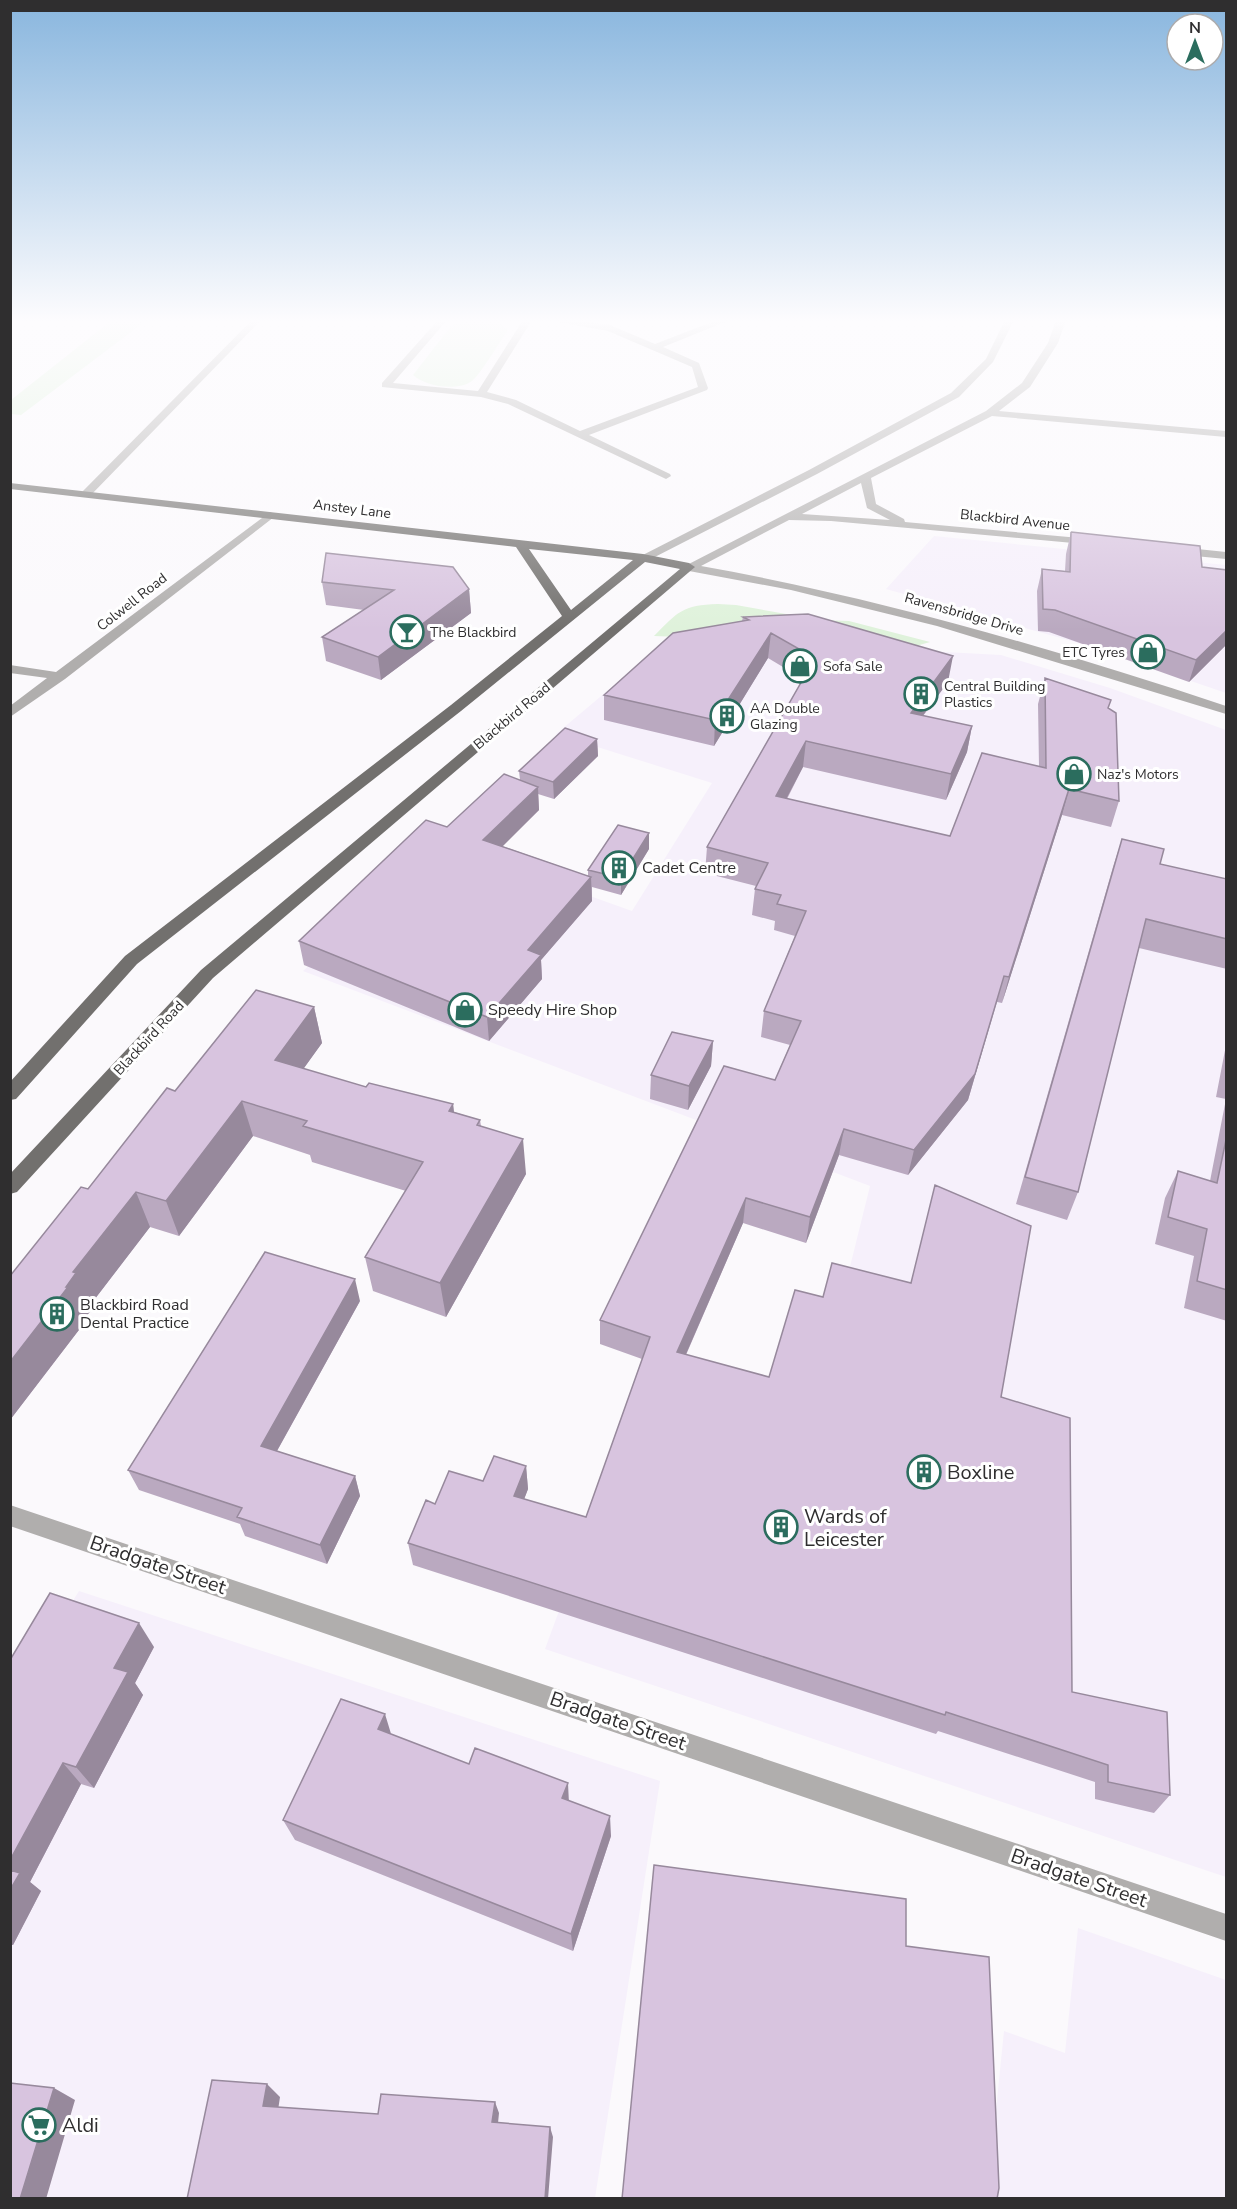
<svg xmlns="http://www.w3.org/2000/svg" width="1237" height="2209" font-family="'Nunito Sans',sans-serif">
<rect width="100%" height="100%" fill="#fbf9fc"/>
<path fill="#f6f0fb" d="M 934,536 L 1226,565 L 1226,693 L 1086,645 L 886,589 Z
M 656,650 L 926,651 L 1001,655 L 1110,688 L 1226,730 L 1226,1877 L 545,1649 L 648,1369 L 765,1401 L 842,1299 L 870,1186 L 303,971 L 444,844 L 632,911 L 712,783 L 556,734 Z
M 79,1591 L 660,1781 L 595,2198 L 11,2198 L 10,1702 Z
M 1078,1928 L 1226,1980 L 1226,2198 L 987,2198 L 1004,2031 L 1065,2053 Z"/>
<path fill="#dff2db" d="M 112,320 L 147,320 L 21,415 L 11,414 L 11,400 Z
M 473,320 L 500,323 L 508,330 C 501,340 480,375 472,381 C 456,392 425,386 413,375 L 452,325 Z
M 718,604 L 736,605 L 820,620 L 849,621 L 930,642 L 916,646 L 654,636 C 678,612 682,605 718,604 Z"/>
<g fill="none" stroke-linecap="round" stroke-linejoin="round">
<path fill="#b0aead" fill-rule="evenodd" d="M 252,320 L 261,320 L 90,496 L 82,496 L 82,492 Z
M 438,320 L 447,320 L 393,383 L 478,391 L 523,320 L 532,320 L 487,392 L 516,400 L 580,431 L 698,387 L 692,367 L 608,331 L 547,320 L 574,320 L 610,325 L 655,344 L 717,320 L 730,320 L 663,347 L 699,363 L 708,388 L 707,390 L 589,435 L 670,474 L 671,476 L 666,479 L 508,404 L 481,397 L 382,387 L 382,383 Z
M 1005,320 L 1014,320 L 993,362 L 959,397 L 817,474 L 647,561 L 639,561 L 637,558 L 809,470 L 951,393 L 986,359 Z
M 1056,320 L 1066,320 L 1058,343 L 1030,387 L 999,411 L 1226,431 L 1226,437 L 992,416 L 871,478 L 876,504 L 904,519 L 905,522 L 1091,539 L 1095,541 L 1095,545 L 831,521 L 789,520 L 701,566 C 879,598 1055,649 1226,706 L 1226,714 L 937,626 L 791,590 L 689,571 L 683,567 L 986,411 L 1022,383 L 1048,343 ZM 861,483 L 867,508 L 890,520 L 802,514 Z
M 270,512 L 276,515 L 274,517 L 65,679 L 10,717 L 10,706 L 47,678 L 10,673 L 10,665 L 56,672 Z
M 1178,547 L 1226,552 L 1226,559 L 1174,554 L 1174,548 Z
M 10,1505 L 1226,1914 L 1226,1941 L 10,1526 Z"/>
<path fill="#72706e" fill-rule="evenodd" d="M 10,483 L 643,554 L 689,563 L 695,567 L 213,978 L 17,1192 L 10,1194 L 10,1174 L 201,970 L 680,569 L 645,562 L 461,711 L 137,964 L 16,1099 L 10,1100 L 10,1082 L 125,956 L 451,705 L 562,616 L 516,547 L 10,489 ZM 529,549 L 633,560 L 571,610 Z"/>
</g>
<path fill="#baa9c0" d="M 1071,532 L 1202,567 L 1227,570 L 1227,644 L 1189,682 L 1049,632 L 1038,631 L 1037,591 L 1042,569 L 1065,571 L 1066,554 Z
M 322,582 L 469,589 L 471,613 L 381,680 L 326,661 L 322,637 L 364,610 L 326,605 Z
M 743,617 L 948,682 L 923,716 L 972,726 L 967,752 L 946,800 L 803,767 L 787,799 L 950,836 L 1039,766 L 1038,704 L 1045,678 L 1108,708 L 1119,801 L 1111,827 L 1062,815 L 1002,1003 L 997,1002 L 968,1100 L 908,1175 L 839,1155 L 806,1243 L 743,1223 L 686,1355 L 769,1377 L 823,1297 L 911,1283 L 935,1185 L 1001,1397 L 1072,1692 L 1170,1795 L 1154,1813 L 1095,1799 L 1095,1782 L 938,1731 L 936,1734 L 413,1565 L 408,1543 L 435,1504 L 483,1481 L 526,1466 L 528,1489 L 524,1499 L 586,1517 L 642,1359 L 600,1344 L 600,1320 L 775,1080 L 790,1045 L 761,1037 L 764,1011 L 795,936 L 774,930 L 775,921 L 752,915 L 755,889 L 756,886 L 705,873 L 707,847 L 803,679 L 768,658 L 714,746 L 604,720 L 604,695 L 742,621 Z
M 597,739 L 598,756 L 554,799 L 538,794 L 539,810 L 502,846 L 588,876 L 588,870 L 649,849 L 621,895 L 592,887 L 592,901 L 541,960 L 542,979 L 489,1041 L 304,965 L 299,941 L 447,827 L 520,780 L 519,771 Z
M 1122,839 L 1160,864 L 1227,879 L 1227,969 L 1139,948 L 1078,1192 L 1067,1220 L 1016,1204 L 1113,867 Z
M 314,1007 L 322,1043 L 303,1069 L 366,1087 L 453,1104 L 454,1112 L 480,1120 L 481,1126 L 526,1174 L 446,1317 L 373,1291 L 365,1257 L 406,1191 L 312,1162 L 310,1155 L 253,1136 L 179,1236 L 150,1227 L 91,1304 L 93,1308 L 84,1319 L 85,1322 L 10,1420 L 10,1276 L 175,1091 Z
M 1227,1040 L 1227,1321 L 1184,1308 L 1194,1256 L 1155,1244 L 1165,1198 L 1178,1171 L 1210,1181 L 1226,1099 L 1216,1097 Z
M 713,1041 L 711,1066 L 688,1110 L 650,1099 L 651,1075 Z
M 360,1301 L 277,1451 L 355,1476 L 360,1496 L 327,1564 L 245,1536 L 240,1524 L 139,1490 L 128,1470 Z
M 154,1647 L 135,1683 L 143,1695 L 94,1788 L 81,1784 L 30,1882 L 41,1891 L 13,1945 L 10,1944 L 10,1660 Z
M 391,1734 L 611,1836 L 573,1951 L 295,1840 L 283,1820 Z"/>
<path fill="#97899c" d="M 469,589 L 471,613 L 381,680 L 378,657 Z
M 1227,630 L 1227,644 L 1189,682 L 1196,660 Z
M 771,633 L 768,658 L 714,746 L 715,720 Z
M 953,656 L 948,682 L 906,738 L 911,713 Z
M 972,726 L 967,752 L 946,800 L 951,774 Z
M 597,739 L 598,756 L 554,799 L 553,782 Z
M 806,741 L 803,767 L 774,822 L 776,796 Z
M 538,787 L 539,810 L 485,864 L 483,840 Z
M 1069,789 L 1062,815 L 1002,1003 L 1009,977 Z
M 649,833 L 649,849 L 621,895 L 621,878 Z
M 591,877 L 592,901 L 541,960 L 542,979 L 489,1041 L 487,1017 L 528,950 Z
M 1004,976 L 968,1100 L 908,1175 L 914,1150 Z
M 314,1007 L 322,1043 L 284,1096 L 275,1060 Z
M 713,1041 L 711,1066 L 688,1110 L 689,1086 Z
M 242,1101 L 253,1136 L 179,1236 L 166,1201 Z
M 453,1104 L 457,1140 L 449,1111 Z
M 844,1129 L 839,1155 L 806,1243 L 810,1217 Z
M 523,1139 L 526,1174 L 446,1317 L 440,1283 Z
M 136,1192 L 150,1227 L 91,1304 L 93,1308 L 84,1319 L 85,1322 L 10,1420 L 10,1362 L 66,1287 L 73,1272 Z
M 746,1198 L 743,1223 L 676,1377 L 677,1352 Z
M 355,1279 L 360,1301 L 268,1467 L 261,1446 Z
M 526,1466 L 528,1489 L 517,1518 L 514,1496 Z
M 355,1476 L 360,1496 L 327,1564 L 320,1545 Z
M 139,1623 L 154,1647 L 135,1683 L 143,1695 L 94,1788 L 76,1767 L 114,1668 Z
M 385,1714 L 392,1737 L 378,1729 Z
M 63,1763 L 81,1784 L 30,1882 L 41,1891 L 13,1945 L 10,1944 L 10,1860 Z
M 568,1783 L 569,1804 L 562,1798 Z
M 610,1816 L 611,1836 L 573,1951 L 571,1934 Z
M 267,2084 L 280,2097 L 277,2117 L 263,2106 Z
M 54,2088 L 75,2100 L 46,2199 L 20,2199 Z
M 495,2102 L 499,2113 L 497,2133 L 492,2122 Z
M 550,2127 L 553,2137 L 548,2199 L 545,2199 Z"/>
<path fill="#d8c4df" stroke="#97899c" stroke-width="1.5" d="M 1071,532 L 1200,546 L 1202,567 L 1227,570 L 1227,630 L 1196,660 L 1055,610 L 1043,609 L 1042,569 L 1070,572 Z
M 326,553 L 453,567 L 469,589 L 378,657 L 322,637 L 394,590 L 322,582 Z
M 808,614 L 953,656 L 911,713 L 972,726 L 951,774 L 806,741 L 776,796 L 950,836 L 982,753 L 1046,768 L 1045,678 L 1111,700 L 1108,708 L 1116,713 L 1119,801 L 1069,789 L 1009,977 L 1004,976 L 975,1074 L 914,1150 L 844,1129 L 810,1217 L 746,1198 L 677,1352 L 769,1377 L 795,1290 L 823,1297 L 832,1263 L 911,1283 L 935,1185 L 1031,1226 L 1001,1397 L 1070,1418 L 1072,1692 L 1167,1712 L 1170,1795 L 1108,1782 L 1108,1765 L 946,1712 L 945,1715 L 408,1543 L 426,1500 L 435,1504 L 449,1471 L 483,1481 L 494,1456 L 526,1466 L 514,1496 L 586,1517 L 650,1337 L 600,1320 L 724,1066 L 775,1080 L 801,1021 L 764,1011 L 806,911 L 777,904 L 781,895 L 755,889 L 768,863 L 707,847 L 815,658 L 771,633 L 715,720 L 604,695 L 673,633 L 749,620 L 743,617 Z
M 565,728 L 597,739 L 553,782 L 519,771 Z
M 504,774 L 538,787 L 483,840 L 591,877 L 528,950 L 541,955 L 487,1017 L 299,941 L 426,820 L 447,827 Z
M 618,825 L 649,833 L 621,878 L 588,870 Z
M 1122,839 L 1164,849 L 1160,864 L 1227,879 L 1227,939 L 1146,919 L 1078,1192 L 1025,1177 Z
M 256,990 L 314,1007 L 275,1060 L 366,1087 L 369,1083 L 453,1104 L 449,1111 L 480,1120 L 477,1125 L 523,1139 L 440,1283 L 365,1257 L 423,1162 L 303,1126 L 307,1121 L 242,1101 L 166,1201 L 136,1192 L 73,1272 L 76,1273 L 66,1287 L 68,1287 L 10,1362 L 10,1276 L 81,1187 L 88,1189 L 167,1088 L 175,1091 Z
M 672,1032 L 713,1041 L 689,1086 L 651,1075 Z
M 1227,1135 L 1227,1290 L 1197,1281 L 1207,1229 L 1168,1217 L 1178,1171 L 1217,1183 Z
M 265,1252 L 355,1279 L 261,1446 L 355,1476 L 320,1545 L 237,1517 L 242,1508 L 128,1470 Z
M 50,1593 L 139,1623 L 114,1668 L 128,1672 L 76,1767 L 63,1763 L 10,1860 L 10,1660 Z
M 341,1699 L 385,1714 L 378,1729 L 469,1764 L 475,1748 L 568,1783 L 562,1798 L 610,1816 L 571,1934 L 283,1820 Z
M 654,1865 L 906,1899 L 906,1946 L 989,1957 L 999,2188 L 997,2199 L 622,2199 Z
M 10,1870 L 20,1873 L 10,1890 Z
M 212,2080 L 267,2084 L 263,2106 L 378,2114 L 381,2094 L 495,2102 L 492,2122 L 550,2127 L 545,2199 L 187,2199 Z
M 10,2083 L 54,2088 L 20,2199 L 10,2199 Z"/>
<linearGradient id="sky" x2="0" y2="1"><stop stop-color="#89b6de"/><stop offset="0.51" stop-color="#fdfcfe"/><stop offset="1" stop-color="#fdfcfe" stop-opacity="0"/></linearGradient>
<rect width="1237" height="630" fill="url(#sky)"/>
<defs>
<symbol id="bar-ring" viewBox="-11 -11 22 22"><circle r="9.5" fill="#fff" stroke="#2b6d5e" stroke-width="1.5"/><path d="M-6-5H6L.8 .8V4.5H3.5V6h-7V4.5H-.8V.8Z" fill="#2b6d5e"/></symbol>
<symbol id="shop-ring" viewBox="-11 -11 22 22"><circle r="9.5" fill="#fff" stroke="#2b6d5e" stroke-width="1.5"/><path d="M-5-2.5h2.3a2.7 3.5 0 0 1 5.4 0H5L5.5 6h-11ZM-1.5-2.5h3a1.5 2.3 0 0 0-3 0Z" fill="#2b6d5e"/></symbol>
<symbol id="building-ring" viewBox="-11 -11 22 22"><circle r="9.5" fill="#fff" stroke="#2b6d5e" stroke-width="1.5"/><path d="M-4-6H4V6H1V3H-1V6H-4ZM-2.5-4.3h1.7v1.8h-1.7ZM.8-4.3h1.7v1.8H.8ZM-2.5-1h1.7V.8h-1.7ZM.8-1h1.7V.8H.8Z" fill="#2b6d5e"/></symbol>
<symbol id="supermarket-ring" viewBox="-11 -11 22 22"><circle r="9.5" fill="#fff" stroke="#2b6d5e" stroke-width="1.5"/><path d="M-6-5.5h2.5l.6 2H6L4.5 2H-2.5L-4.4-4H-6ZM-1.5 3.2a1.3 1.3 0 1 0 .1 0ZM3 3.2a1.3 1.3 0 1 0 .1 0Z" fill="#2b6d5e"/></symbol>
</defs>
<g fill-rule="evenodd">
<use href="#bar-ring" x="388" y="613" width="38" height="38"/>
<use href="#shop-ring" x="1129" y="633" width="38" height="38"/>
<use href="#shop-ring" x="781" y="647" width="38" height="38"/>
<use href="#building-ring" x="902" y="675" width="38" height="38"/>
<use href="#building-ring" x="708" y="697" width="38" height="38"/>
<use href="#shop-ring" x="1055" y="755" width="38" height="38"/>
<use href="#building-ring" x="600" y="849" width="38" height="38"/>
<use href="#shop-ring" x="446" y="991" width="38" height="38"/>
<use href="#building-ring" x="38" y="1295" width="38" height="38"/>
<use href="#building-ring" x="905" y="1453" width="38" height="38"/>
<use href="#building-ring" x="762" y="1508" width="38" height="38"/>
<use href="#supermarket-ring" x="20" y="2106" width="38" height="38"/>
</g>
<g text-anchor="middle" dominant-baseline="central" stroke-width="6" stroke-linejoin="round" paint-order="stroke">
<g font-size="14" fill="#2f2e2f" stroke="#fff">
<text transform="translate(352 509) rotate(7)">Anstey Lane</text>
<text transform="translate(1015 520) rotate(6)">Blackbird Avenue</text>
<text transform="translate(132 602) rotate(-38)">Colwell Road</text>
<text transform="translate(964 614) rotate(16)">Ravensbridge Drive</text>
<text transform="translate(512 716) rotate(-40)">Blackbird Road</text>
<text transform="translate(149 1038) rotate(-47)">Blackbird Road</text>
</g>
<g font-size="14" fill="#2f2e2f" stroke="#fff" text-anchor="start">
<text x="430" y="632">The Blackbird</text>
<text x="1125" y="652" text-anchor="end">ETC Tyres</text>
<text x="823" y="666">Sofa Sale</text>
<text x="944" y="686">Central Building<tspan x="944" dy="16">Plastics</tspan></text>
<text x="750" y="708">AA Double<tspan x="750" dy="16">Glazing</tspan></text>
<text x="1097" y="774">Naz's Motors</text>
</g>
<g font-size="16" fill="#2f2e2f" stroke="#fff" text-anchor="start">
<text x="642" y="868">Cadet Centre</text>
<text x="488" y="1010">Speedy Hire Shop</text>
<text x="80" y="1305">Blackbird Road<tspan x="80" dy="18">Dental Practice</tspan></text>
</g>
<g font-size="20" fill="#2f2e2f" stroke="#fff" text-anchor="start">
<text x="947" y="1472">Boxline</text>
<text x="804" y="1516">Wards of<tspan x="804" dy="23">Leicester</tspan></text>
<text x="62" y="2125">Aldi</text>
</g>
<g font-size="20" fill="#2f2e2f" stroke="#fff">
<text transform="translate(158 1565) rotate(19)">Bradgate Street</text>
<text transform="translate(618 1721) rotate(19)">Bradgate Street</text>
<text transform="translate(1079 1878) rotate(19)">Bradgate Street</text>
</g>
</g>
<rect width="1237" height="2209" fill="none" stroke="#2f2e2f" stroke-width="24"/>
<g transform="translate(1195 42)"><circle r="28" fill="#ffffff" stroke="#acabac" stroke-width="1.5"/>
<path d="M0-4.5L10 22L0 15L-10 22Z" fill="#2b6d5e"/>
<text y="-9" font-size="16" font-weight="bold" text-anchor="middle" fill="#2f2e2f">N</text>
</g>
</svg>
